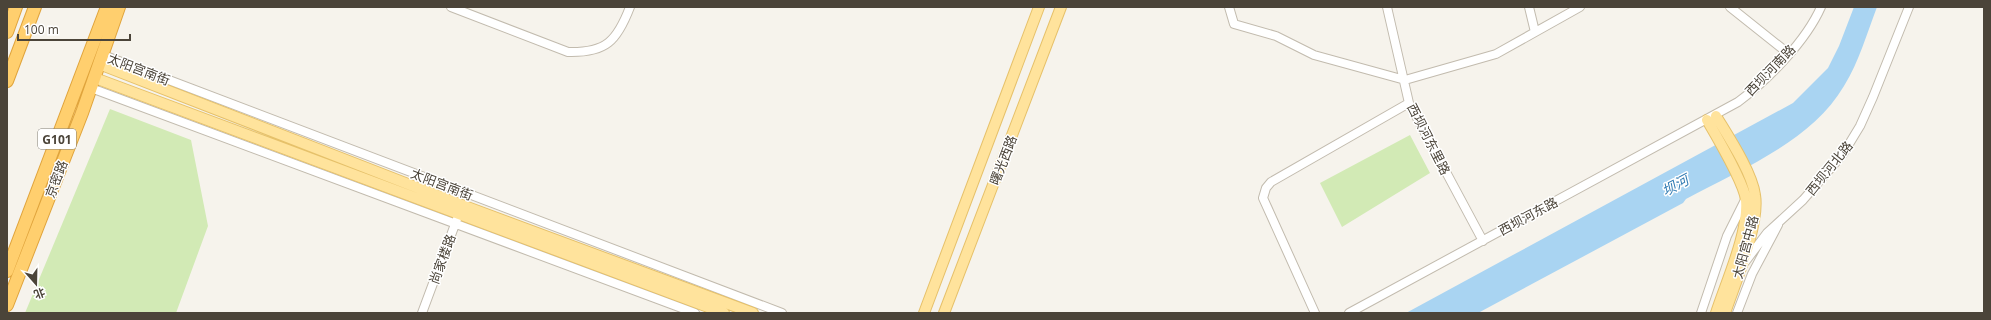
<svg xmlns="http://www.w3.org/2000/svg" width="1991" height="320" font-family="'Open Sans','Noto Sans SC',sans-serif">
<rect width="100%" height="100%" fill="#f6f3ec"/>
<path fill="#d2eab5" d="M 110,109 L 191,140 L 208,226 L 176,313 L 25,313 Z
M 1410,135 L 1430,173 L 1342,227 L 1320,183 Z"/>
<path fill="#a9d4f2" d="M 1854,7 L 1877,7 C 1867,33 1859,62 1844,86 C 1811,142 1741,169 1686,199 L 1683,203 L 1478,313 L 1406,313 L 1793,103 L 1828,68 L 1839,46 Z"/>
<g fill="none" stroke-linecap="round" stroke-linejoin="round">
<defs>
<path id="minor" d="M 451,7 L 568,52 C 606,53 617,41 630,7
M 1229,7 L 1234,24 L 1276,36 L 1314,55 L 1405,80 L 1496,54 L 1580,7
M 1387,7 L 1409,103 L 1483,241
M 1529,7 L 1535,32
M 1730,7 L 1789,54
M 103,55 L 782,313
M 91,88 L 695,313
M 1745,262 L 1767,233 L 1803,200 L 1843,154 L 1860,126 L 1873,97 L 1909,7
M 422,313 L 457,219
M 1315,313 L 1263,198 L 1266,188 L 1271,182 L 1409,103
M 1349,313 L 1738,102 C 1768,80 1806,41 1821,7
M 1701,313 L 1727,236 L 1745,200
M 1737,313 L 1752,274 L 1778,225"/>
<path id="major" d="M 99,64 L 462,205 L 753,313
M 95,78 L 724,313
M 1716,116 C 1728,136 1752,172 1755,195 C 1760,225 1735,283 1725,313
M 1707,120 C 1717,137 1744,183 1746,200 C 1749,232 1726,282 1716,313
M 924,313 L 1039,7
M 944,313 L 1061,7"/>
<path id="highway" d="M 7,32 L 16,7
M 7,81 L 35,7
M 7,271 L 107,7
M 7,305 L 82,113 L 119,7"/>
</defs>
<use href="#minor" stroke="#c2bbae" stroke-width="10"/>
<use href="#major" stroke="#e6c16a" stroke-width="12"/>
<use href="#highway" stroke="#e0a43c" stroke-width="14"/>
<use href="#minor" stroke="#fff" stroke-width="8"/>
<use href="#major" stroke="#ffe39c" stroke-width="10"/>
<use href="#highway" stroke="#ffcf6e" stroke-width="12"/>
</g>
<g text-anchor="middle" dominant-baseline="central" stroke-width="3" stroke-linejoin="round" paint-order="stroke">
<rect fill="#fff" stroke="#817c74" stroke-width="1" x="38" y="129" width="38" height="20" rx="3"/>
<g font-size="12" font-weight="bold" fill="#4b4439">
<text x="57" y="139">G101</text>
</g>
<g font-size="13" fill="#4b4439" stroke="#fff">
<text transform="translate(139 69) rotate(21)">太阳宫南街</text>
<text transform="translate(1770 70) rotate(-46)">西坝河南路</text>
<text transform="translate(1429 139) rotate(63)">西坝河东里路</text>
<text transform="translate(1003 160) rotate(-69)">曙光西路</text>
<text transform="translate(1829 168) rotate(-51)">西坝河北路</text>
<text transform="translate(56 179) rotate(-69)">京密路</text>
<text transform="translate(442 184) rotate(21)">太阳宫南街</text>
<text transform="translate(1528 216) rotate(-28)">西坝河东路</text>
<text transform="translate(1745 247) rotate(-75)">太阳宫中路</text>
<text transform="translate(442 259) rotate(-70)">尚家楼路</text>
</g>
<g font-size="14" font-style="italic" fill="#2e7ab2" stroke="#fff">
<text transform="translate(1675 185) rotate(-28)">坝河</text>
</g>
</g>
<rect width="1991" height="320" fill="none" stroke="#4b4439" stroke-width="16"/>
<g transform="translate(36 284) rotate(160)" stroke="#ffffff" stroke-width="3" paint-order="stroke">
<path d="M0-3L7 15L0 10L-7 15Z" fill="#4b4439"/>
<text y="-6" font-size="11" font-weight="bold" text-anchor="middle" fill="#4b4439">北</text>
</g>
<path d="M18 34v6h112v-6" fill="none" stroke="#4b4439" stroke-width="2"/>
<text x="24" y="34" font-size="12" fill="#4b4439" stroke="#ffffff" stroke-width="3" paint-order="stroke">100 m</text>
</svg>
